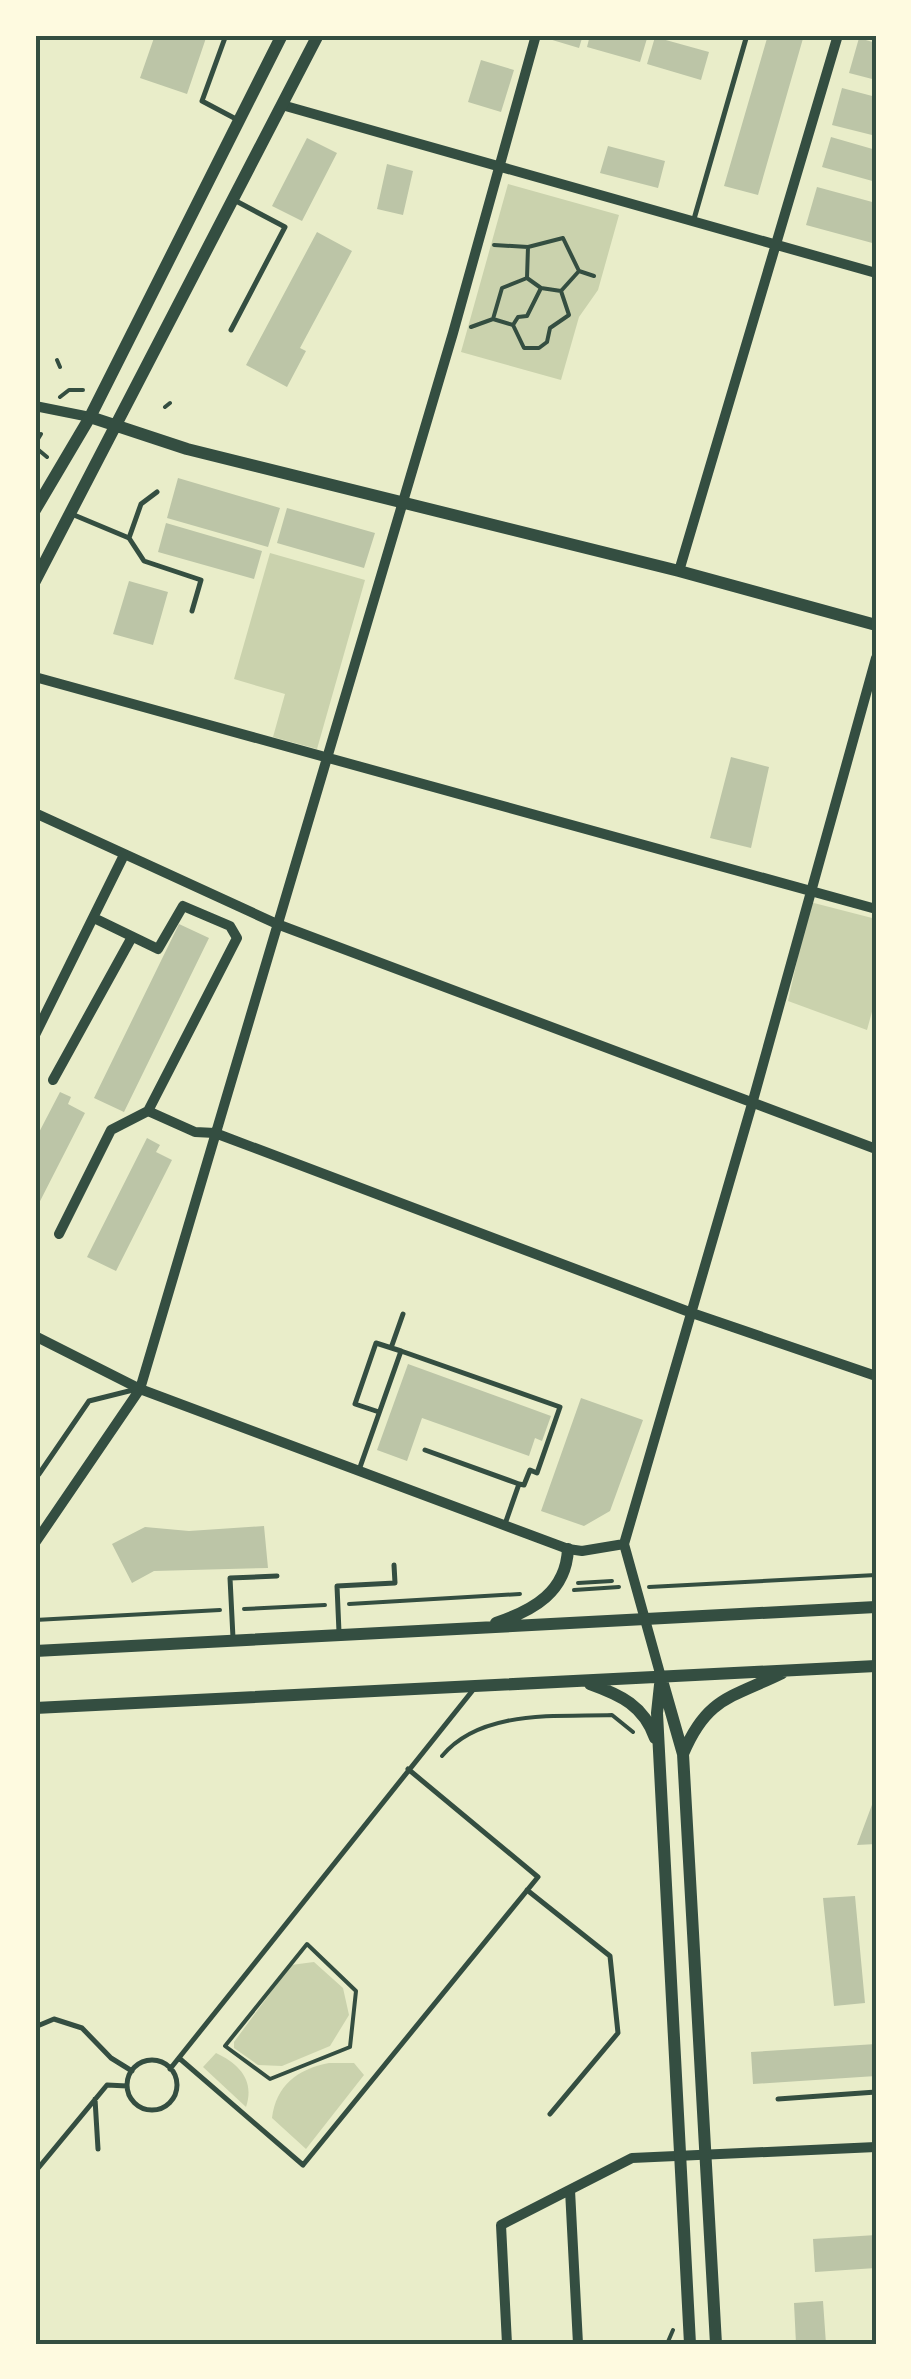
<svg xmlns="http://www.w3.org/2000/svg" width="911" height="2379" font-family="Signika,sans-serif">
<rect width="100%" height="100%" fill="#e9edc9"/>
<path fill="#cad2ad" d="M 508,184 L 619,215 L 598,290 L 579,317 L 561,380 L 461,352 Z
M 270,553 L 365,580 L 317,749 L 273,737 L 285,694 L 234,679 Z
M 810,902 L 876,919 L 876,997 L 867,1030 L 788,1001 Z
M 314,1962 L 343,1988 L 349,2015 L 330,2046 L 282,2066 L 258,2065 L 234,2048 L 234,2042 L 291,1965 Z
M 216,2053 C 239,2064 255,2080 246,2107 L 203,2067 Z
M 329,2063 L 354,2063 L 364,2075 L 306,2149 L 272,2118 C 276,2086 297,2069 329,2063 Z"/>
<path fill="#bcc5a7" d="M 155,35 L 207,35 L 187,94 L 140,78 Z
M 550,35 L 583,35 L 579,48 L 549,39 Z
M 590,35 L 648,35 L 640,62 L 587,47 Z
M 768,35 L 804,35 L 758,195 L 724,186 Z
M 655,37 L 709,52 L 701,80 L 647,64 Z
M 859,38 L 876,43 L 876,80 L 849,73 Z
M 481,60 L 514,70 L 501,112 L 468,102 Z
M 842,88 L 876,97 L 876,136 L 832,125 Z
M 831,137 L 876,150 L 876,182 L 822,167 Z
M 307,138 L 337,153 L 302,221 L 272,206 Z
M 608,146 L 665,161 L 658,188 L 600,173 Z
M 387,164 L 413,171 L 403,215 L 377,209 Z
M 817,187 L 876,203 L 876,244 L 806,225 Z
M 317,232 L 352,251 L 300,348 L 306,351 L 287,387 L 246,365 Z
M 178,478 L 280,508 L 268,547 L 167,518 Z
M 287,508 L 375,533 L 364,568 L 277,543 Z
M 166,523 L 262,551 L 254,579 L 158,552 Z
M 129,581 L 168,592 L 153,645 L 113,634 Z
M 731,757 L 769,767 L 751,848 L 710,838 Z
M 179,924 L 209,938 L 124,1112 L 94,1098 Z
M 60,1092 L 71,1097 L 68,1104 L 85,1113 L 35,1211 L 35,1140 Z
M 147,1138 L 160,1145 L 156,1152 L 172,1160 L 116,1271 L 87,1257 Z
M 408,1364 L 551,1416 L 542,1441 L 535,1438 L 529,1456 L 422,1418 L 407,1461 L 377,1450 Z
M 581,1398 L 643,1420 L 610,1511 L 584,1526 L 541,1511 Z
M 264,1526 L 268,1568 L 154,1571 L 132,1583 L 112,1544 L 145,1527 L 189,1531 Z
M 876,1794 L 876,1844 L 857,1845 Z
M 855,1896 L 865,2003 L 834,2006 L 823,1898 Z
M 876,2044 L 876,2076 L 753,2084 L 751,2052 Z
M 876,2235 L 876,2268 L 815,2272 L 813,2239 Z
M 823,2301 L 826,2344 L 796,2344 L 794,2303 Z"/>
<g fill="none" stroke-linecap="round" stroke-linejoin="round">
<path stroke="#344e41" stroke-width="4" d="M 494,245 L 528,247 L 527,278
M 528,247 L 563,238 L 579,271
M 561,291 L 579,271 L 594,276
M 493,319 L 502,288 L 527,278 L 541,288
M 471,327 L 493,319 L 513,325 L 524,348 L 539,348 L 547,342 L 550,328 L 569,315 L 561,291 L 541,288 L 527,316 L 518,317 L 513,325
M 57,360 L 60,367
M 60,397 L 69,390 L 83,390
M 165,407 L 170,403
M 35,444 L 41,434
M 35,447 L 47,457
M 578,1583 L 612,1581
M 649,1587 L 876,1575
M 574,1590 L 619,1587
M 349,1604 L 520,1594
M 244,1609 L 325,1605
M 35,1620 L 220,1610
M 442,1756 C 481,1709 557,1717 612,1715 L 633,1732
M 307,1944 L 356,1991 L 350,2047 L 270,2079 L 225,2046 Z
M 667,2344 L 673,2330"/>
<path stroke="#344e41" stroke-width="5" d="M 226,35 L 202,101 L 236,119
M 694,219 L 747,35
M 231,330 L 285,227 L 236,201
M 74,515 L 129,538 L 144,561 L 201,580 L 192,611
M 129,538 L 141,504 L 157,492
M 391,1348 L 403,1314
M 379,1412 L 355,1404 L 376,1343 L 401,1351
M 425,1450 L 519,1484
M 359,1470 L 401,1351 L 560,1407 L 537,1473 L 530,1470 L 524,1485 L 519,1484 L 505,1524
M 39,1474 L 89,1401 L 137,1389
M 339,1632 L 337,1586 L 395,1583 L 394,1565
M 233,1638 L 230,1578 L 277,1576
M 527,1890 L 610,1956 L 618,2033 L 550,2114
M 35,2027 L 54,2019 L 82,2028 L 111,2058 L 132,2071
M 179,2058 L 303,2165 L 538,1877 L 408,1769
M127 2085a25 25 0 1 1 50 0a25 25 0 1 1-50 0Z
M 170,2069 L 473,1690
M 95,2099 L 98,2149
M 778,2099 L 876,2092
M 35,2172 L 107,2085 L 127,2086"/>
<path stroke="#344e41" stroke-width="10" d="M 282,105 L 876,273
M 35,406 L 90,417
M 679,571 L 838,35
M 35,677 L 876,909
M 35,813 L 277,924 L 876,1149
M 94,918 L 158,949 L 183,906 L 230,926 L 237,938 L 148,1111 L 195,1132 L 215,1133 L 692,1313 L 876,1376
M 35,1035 L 124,855
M 53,1080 L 132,937
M 59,1234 L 111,1130 L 148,1111
M 35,1336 L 140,1389 L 568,1549 L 582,1551 L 624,1544
M 35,1543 L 140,1389 L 453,333 L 536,35
M 624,1544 L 752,1104 L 876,658
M 624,1544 L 661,1677
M 570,2190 L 578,2344
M 507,2344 L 501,2225 L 632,2158 L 876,2147"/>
<path stroke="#344e41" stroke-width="12" d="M 90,417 L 187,449 L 679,571 L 876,625
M 35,510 L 90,417 L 282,35
M 35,581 L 318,35
M 496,1623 C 534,1610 566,1592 568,1549
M 35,1651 L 876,1607
M 661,1677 L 683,1754 L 716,2344
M 590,1684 C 621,1695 644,1706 655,1738
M 660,1685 L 657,1713 L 690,2344
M 35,1708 L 876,1666
M 683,1754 C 707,1697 731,1698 782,1673"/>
</g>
<rect width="911" height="2379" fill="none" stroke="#fefae0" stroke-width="75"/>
<rect x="38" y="38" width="836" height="2304" fill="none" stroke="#344e41" stroke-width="4"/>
</svg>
